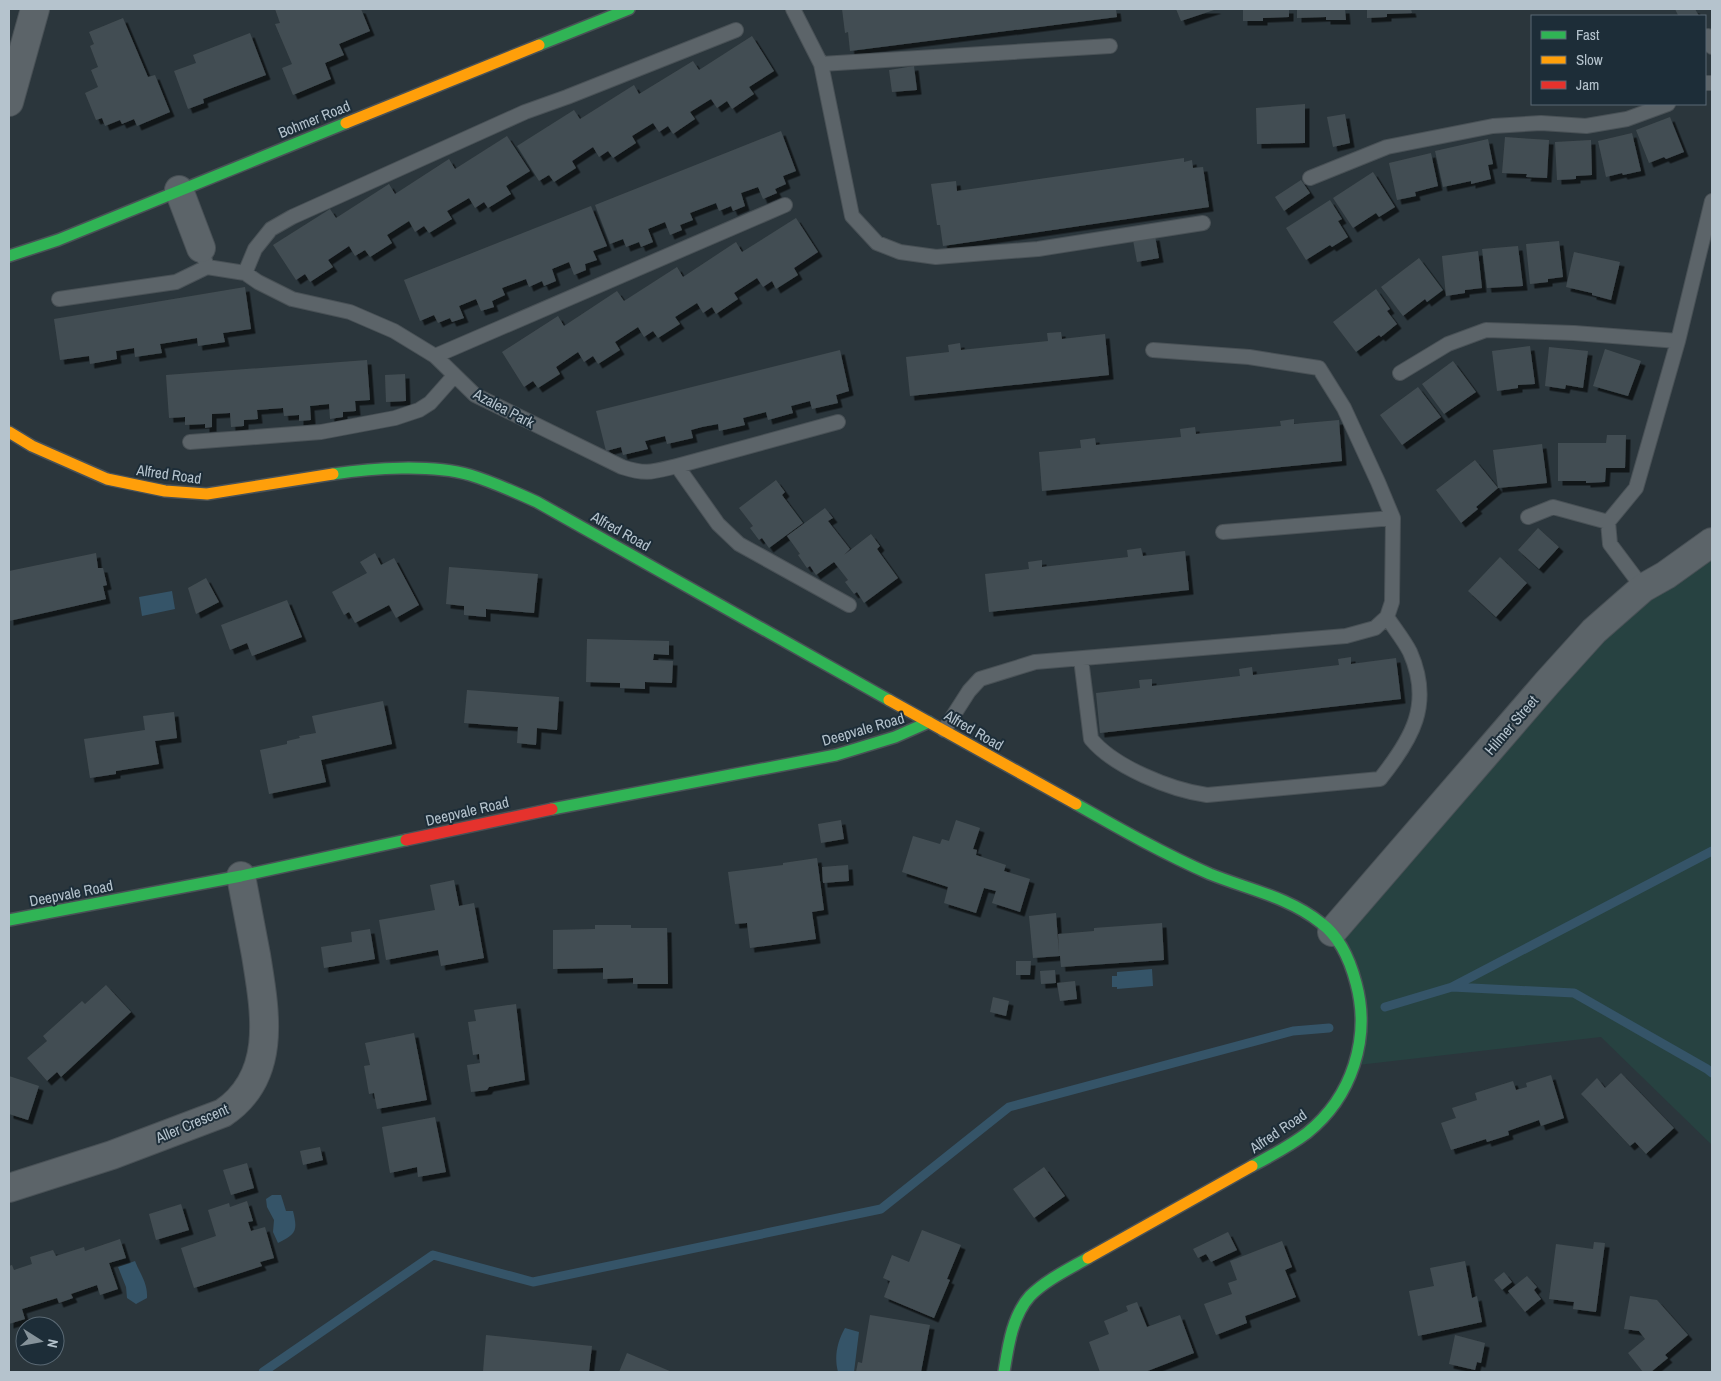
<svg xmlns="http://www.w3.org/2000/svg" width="1721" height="1381" font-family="'Archivo Narrow',sans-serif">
<defs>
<filter id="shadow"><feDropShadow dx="4.5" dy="4.5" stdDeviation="0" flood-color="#0009"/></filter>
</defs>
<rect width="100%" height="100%" fill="#2b363c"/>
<path fill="#274241" d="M 1712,545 L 1712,1145 L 1601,1037 L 1358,1065 L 1366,1008 L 1333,933 L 1548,684 Z"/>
<path fill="#355468" d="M 172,591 L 175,609 L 142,616 L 139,597 Z
M 1152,969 L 1153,986 L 1117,989 L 1117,987 L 1112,987 L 1112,976 L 1117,976 L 1117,972 Z
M 272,1195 L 281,1195 L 286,1211 L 293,1211 C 298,1231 296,1234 278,1243 L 273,1232 L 274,1220 L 267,1207 L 266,1199 Z
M 135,1261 C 140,1274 148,1283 147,1298 L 136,1304 L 127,1298 L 126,1287 L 118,1267 Z
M 845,1328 L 859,1332 L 854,1372 L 838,1372 C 834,1357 837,1342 845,1328 Z"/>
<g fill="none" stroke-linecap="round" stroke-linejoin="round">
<path stroke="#355468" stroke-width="9" d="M 1452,987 L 1574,993 L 1707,1069 L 1712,1073
M 1385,1007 L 1452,987 L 1712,851
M 263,1372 L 433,1255 L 533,1282 L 881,1209 L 1009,1107 L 1293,1031 L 1329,1028"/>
</g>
<path fill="#434d52" filter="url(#shadow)" d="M 275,9 L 361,9 L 370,31 L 339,44 L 344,55 L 325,63 L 331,79 L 293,95 L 282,68 L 292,64 L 275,24 L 280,23 Z
M 842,9 L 1116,9 L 1117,17 L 850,51 L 848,32 L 845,33 Z
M 1176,9 L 1217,9 L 1181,21 Z
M 1243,9 L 1289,9 L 1289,17 L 1263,18 L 1263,21 L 1243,21 Z
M 1297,9 L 1345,9 L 1346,20 L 1326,20 L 1326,17 L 1297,18 Z
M 1367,9 L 1411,9 L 1412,13 L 1387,14 L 1387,17 L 1367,18 Z
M 1675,9 L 1695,9 L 1699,16 L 1674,16 L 1678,15 Z
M 123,18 L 148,77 L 155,75 L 170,112 L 137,126 L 134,119 L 122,124 L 120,120 L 105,126 L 102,118 L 96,120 L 85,93 L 98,87 L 91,70 L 98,67 L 90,46 L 94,44 L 89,32 Z
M 250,33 L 266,75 L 203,99 L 204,103 L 188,109 L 174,71 L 196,63 L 193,55 Z
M 752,36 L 774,71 L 749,87 L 754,94 L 732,109 L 727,101 L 717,108 L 711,99 L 690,112 L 695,119 L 673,134 L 668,126 L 659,132 L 653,123 L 632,136 L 636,143 L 613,158 L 608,151 L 599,157 L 593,147 L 572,161 L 576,168 L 554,182 L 549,175 L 539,181 L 517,146 L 574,110 L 580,119 L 634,85 L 639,94 L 693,61 L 699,70 Z
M 914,66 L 917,90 L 892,92 L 889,70 Z
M 1305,104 L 1305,143 L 1257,144 L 1256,108 Z
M 1345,114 L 1350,143 L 1333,147 L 1327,117 Z
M 1670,117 L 1684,152 L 1666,159 L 1664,157 L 1649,163 L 1636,130 Z
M 781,131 L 796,171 L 783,176 L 786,184 L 775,189 L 777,193 L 763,199 L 758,187 L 741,193 L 745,206 L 733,211 L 731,206 L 719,211 L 716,203 L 690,213 L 693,220 L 680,225 L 682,230 L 670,235 L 665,222 L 648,229 L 653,242 L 641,247 L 639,242 L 626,247 L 623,239 L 610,244 L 595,205 Z
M 1632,133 L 1641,171 L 1623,175 L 1622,173 L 1606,177 L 1598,141 Z
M 507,136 L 530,171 L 506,186 L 511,194 L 488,208 L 484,202 L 475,208 L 469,198 L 447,211 L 452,219 L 429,233 L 424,226 L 415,232 L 409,221 L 387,235 L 392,243 L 370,257 L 365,250 L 355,256 L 349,246 L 328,260 L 333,267 L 310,282 L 305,274 L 296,280 L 273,245 L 330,209 L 336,218 L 389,184 L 395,194 L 449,159 L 455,169 Z
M 1505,137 L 1549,140 L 1547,178 L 1526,177 L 1527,174 L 1502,173 Z
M 1488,139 L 1493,164 L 1488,165 L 1491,179 L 1471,184 L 1471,181 L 1443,187 L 1435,151 Z
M 1591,140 L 1592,175 L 1576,176 L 1576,179 L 1557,180 L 1555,142 Z
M 1431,153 L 1438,186 L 1415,192 L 1416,196 L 1397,200 L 1389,163 Z
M 1184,158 L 1184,162 L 1192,160 L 1193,168 L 1203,167 L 1209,207 L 943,246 L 940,225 L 937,225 L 931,184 L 956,181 L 957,191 Z
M 1373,172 L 1395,207 L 1379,217 L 1376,213 L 1353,228 L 1333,198 Z
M 1301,180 L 1310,193 L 1284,211 L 1275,197 Z
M 1330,200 L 1342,219 L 1338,221 L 1348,237 L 1332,247 L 1330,245 L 1306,260 L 1286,228 Z
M 591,206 L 607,246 L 593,251 L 597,260 L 585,264 L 586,270 L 574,275 L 569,262 L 552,269 L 556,281 L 544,286 L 542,281 L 529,287 L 526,279 L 502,288 L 505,295 L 492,301 L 494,307 L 481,311 L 476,299 L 459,306 L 464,318 L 452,322 L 450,318 L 438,323 L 434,315 L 420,321 L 404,280 Z
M 796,218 L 818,252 L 794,268 L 798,275 L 776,289 L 772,281 L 763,287 L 757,278 L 734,293 L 738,299 L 716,314 L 712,307 L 703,313 L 697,303 L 675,317 L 680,324 L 658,338 L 653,331 L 644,337 L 638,327 L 615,342 L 620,350 L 598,364 L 593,356 L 584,362 L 578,352 L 556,367 L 560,374 L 538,388 L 533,381 L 524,387 L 502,352 L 558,316 L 564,326 L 617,291 L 624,301 L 677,267 L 683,277 L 736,242 L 742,252 Z
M 1155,236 L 1159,258 L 1137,262 L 1133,240 Z
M 1559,241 L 1563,277 L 1548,279 L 1548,282 L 1530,284 L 1526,244 Z
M 1518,246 L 1523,286 L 1487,288 L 1482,249 Z
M 1478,251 L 1482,288 L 1465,290 L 1465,293 L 1446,296 L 1442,256 Z
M 1574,252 L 1620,262 L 1611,300 L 1592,295 L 1592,293 L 1566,287 Z
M 1419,258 L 1443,290 L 1427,302 L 1425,299 L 1403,316 L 1381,287 Z
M 245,287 L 251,329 L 223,333 L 225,342 L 198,346 L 197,338 L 160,344 L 162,353 L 135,357 L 134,348 L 116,351 L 117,359 L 90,364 L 89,356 L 60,360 L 54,319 Z
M 1376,289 L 1390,309 L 1387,311 L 1397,324 L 1381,337 L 1379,335 L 1356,352 L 1333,322 Z
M 1061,332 L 1062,339 L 1105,334 L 1109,375 L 910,396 L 906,357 L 949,352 L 948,345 L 960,343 L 961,350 L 1048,341 L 1047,333 Z
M 1530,346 L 1535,384 L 1518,385 L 1518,388 L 1497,391 L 1492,351 Z
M 1549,347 L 1588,351 L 1583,388 L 1566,385 L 1565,389 L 1545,386 Z
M 1605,349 L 1641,361 L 1628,396 L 1593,386 Z
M 840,350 L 849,391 L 836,395 L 838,403 L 812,409 L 810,401 L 791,406 L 793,413 L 768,420 L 766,412 L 743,418 L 745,425 L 719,431 L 718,424 L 702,427 L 691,430 L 693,438 L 667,444 L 665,436 L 645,441 L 648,449 L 623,455 L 621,447 L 606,451 L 596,411 Z
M 367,360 L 370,400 L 355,401 L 356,411 L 343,412 L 343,417 L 330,419 L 329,404 L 310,406 L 311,420 L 299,421 L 299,415 L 284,416 L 283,408 L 257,410 L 258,419 L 244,420 L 244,426 L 231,427 L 230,413 L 212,414 L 212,427 L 205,428 L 205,424 L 185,425 L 185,417 L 169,418 L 166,375 Z
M 1453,361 L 1476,392 L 1444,414 L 1422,384 Z
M 405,374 L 406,401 L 386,402 L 385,375 Z
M 1418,387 L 1441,417 L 1402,445 L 1380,415 Z
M 1294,419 L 1294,424 L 1339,420 L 1342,461 L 1042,491 L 1039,452 L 1081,448 L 1080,440 L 1095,438 L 1096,445 L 1181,437 L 1180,429 L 1195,427 L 1196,434 L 1281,426 L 1280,421 Z
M 1607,435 L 1626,435 L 1625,468 L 1606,468 L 1605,482 L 1586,483 L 1586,481 L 1558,481 L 1558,443 L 1606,443 Z
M 1542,444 L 1547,483 L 1498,488 L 1493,450 Z
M 1475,460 L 1498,488 L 1476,507 L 1478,509 L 1461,523 L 1436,490 Z
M 776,480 L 785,492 L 782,495 L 803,523 L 769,548 L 762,538 L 759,540 L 750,528 L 753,526 L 739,508 Z
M 825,508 L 833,518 L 828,521 L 850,549 L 844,555 L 871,534 L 880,546 L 877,549 L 898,578 L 864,603 L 857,592 L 854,594 L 845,582 L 848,580 L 834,562 L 816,575 L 810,566 L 807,568 L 798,555 L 800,554 L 787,536 Z
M 1538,528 L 1559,547 L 1539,569 L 1518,550 Z
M 1141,548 L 1143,556 L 1185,551 L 1189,590 L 989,612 L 985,574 L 1029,569 L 1028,562 L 1042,560 L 1042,567 L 1128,557 L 1127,550 Z
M 96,553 L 98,568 L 103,568 L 107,585 L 103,586 L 106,599 L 9,621 L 9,571 Z
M 375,553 L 381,565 L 394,558 L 419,605 L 396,618 L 389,605 L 355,623 L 349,612 L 344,615 L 332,592 L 367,573 L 360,562 Z
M 1500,557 L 1527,583 L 1496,617 L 1468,591 Z
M 449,567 L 538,574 L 534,613 L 486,609 L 486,617 L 464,615 L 464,606 L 446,604 Z
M 206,578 L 219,602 L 196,614 L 188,588 Z
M 287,600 L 302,637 L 252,656 L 247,643 L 230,650 L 221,625 Z
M 587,639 L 669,641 L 669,655 L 654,654 L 653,660 L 673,661 L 672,683 L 645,682 L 645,689 L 620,688 L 620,683 L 586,682 Z
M 1351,657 L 1351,664 L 1396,658 L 1401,699 L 1100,733 L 1096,693 L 1140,688 L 1139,680 L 1152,679 L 1152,686 L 1240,676 L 1239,669 L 1252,667 L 1253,675 L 1339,665 L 1338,659 Z
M 467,690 L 559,697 L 557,730 L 537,728 L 536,745 L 517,743 L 518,727 L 464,723 Z
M 383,701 L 392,744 L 321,760 L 326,782 L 269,794 L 260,750 L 287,744 L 287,741 L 300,738 L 299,736 L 316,733 L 312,716 Z
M 174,712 L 177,738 L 155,741 L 159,764 L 116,771 L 116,774 L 90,778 L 84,739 L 145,730 L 143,716 Z
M 841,820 L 844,839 L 821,843 L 818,824 Z
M 956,820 L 980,828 L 973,849 L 977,850 L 976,855 L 1006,865 L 1004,871 L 1030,879 L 1020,912 L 992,903 L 996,891 L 984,888 L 976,913 L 944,903 L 948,887 L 902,872 L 913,836 L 940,844 L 942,839 L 949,841 Z
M 817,858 L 824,910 L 812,912 L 816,939 L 750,948 L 747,923 L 735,924 L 728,872 L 783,865 L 783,863 Z
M 848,865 L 849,881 L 823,883 L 822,867 Z
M 454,880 L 459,906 L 474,903 L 484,958 L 441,966 L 438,950 L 386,960 L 379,920 L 435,910 L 430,885 Z
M 1056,913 L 1059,954 L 1058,934 L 1094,931 L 1094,928 L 1162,923 L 1164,960 L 1061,967 L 1060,956 L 1033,958 L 1029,916 Z
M 595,925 L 631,925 L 631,928 L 667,928 L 668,984 L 633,984 L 633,978 L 603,979 L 603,968 L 553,969 L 553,930 L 595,929 Z
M 370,929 L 375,959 L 324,968 L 321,947 L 352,942 L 351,932 Z
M 1016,961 L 1031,961 L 1030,975 L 1016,975 Z
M 1055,970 L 1056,983 L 1041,984 L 1040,971 Z
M 1075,981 L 1077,999 L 1060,1001 L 1057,983 Z
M 106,985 L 131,1012 L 61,1077 L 57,1072 L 47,1081 L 27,1058 L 47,1041 L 43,1036 L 82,1001 L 85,1004 Z
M 993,997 L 1009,1001 L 1006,1016 L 990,1012 Z
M 516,1004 L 525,1080 L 489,1087 L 487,1090 L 471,1092 L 467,1065 L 480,1063 L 479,1054 L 473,1055 L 468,1022 L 476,1021 L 474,1010 Z
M 414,1033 L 427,1100 L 377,1109 L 374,1093 L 369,1094 L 364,1066 L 370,1065 L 365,1043 Z
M 1621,1073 L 1674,1128 L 1646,1154 L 1635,1142 L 1630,1146 L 1581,1094 L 1597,1078 L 1605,1088 Z
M 1551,1075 L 1564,1118 L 1541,1126 L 1539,1120 L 1508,1131 L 1509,1135 L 1487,1142 L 1486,1139 L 1451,1150 L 1441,1123 L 1456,1118 L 1452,1108 L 1477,1100 L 1475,1093 L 1513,1081 L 1516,1090 L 1527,1087 L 1526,1083 Z
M 9,1076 L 39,1086 L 28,1120 L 9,1114 Z
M 435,1117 L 446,1172 L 418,1177 L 417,1167 L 390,1173 L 382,1127 Z
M 320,1147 L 323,1160 L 303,1165 L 300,1151 Z
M 247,1163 L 254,1188 L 231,1195 L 223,1170 Z
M 1044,1167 L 1065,1196 L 1034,1218 L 1013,1189 Z
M 247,1201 L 253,1221 L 248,1222 L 251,1231 L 265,1227 L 274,1258 L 260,1262 L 262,1266 L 194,1288 L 181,1248 L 216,1236 L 208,1210 L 229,1203 L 230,1207 Z
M 181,1204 L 189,1230 L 156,1240 L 149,1214 Z
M 922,1230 L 961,1245 L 947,1279 L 950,1280 L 934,1318 L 884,1297 L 890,1281 L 883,1278 L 892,1255 L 909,1262 Z
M 1228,1232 L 1237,1250 L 1211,1262 L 1206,1254 L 1198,1258 L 1193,1249 Z
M 120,1239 L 126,1258 L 109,1263 L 118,1289 L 100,1295 L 97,1285 L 71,1294 L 73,1298 L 59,1303 L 57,1298 L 22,1309 L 25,1319 L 9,1324 L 9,1266 L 12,1265 L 14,1270 L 32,1264 L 30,1257 L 53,1250 L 56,1256 L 84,1247 L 85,1251 Z
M 1282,1241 L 1292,1267 L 1285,1270 L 1296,1297 L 1245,1316 L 1247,1323 L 1216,1335 L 1204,1304 L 1232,1294 L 1228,1283 L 1237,1280 L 1230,1261 Z
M 1594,1242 L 1605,1243 L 1596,1312 L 1573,1309 L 1574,1302 L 1549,1299 L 1556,1244 L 1593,1249 Z
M 1465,1261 L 1472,1298 L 1477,1296 L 1482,1322 L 1418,1336 L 1409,1291 L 1434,1286 L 1430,1268 Z
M 1504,1272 L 1512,1282 L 1502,1290 L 1494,1280 Z
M 1527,1276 L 1537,1287 L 1534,1290 L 1541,1299 L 1525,1312 L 1508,1291 Z
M 1630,1296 L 1657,1300 L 1688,1335 L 1665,1355 L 1668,1358 L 1651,1372 L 1643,1372 L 1628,1353 L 1645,1339 L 1639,1331 L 1624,1329 Z
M 1137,1302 L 1147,1327 L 1180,1315 L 1194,1353 L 1145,1372 L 1100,1372 L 1089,1342 L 1109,1334 L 1104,1321 L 1128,1311 L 1126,1306 Z
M 870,1315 L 930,1325 L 921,1372 L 856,1372 L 858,1362 L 862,1363 Z
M 486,1335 L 592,1346 L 589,1372 L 483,1372 Z
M 1455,1335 L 1485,1343 L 1481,1363 L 1477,1362 L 1475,1370 L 1449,1364 Z
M 627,1353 L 672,1372 L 619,1372 Z"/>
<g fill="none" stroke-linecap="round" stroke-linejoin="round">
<defs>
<path id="lane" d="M 793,9 L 821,64 L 852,216 L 877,243 L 900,252 L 936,257 L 1038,249 L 1203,223
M 1708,36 L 1712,47
M 821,64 L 1110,46
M 1705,83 L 1712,83
M 1310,178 L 1387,147 L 1493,126 L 1541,123 L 1586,126 L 1627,119 L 1668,104
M 201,248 L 207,267 L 245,273 L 258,282 L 292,299 L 350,312 L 394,331 L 435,356 L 475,395 L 622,467 C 647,475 652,472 677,466 L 838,422
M 245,273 L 255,249 L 271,229 L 292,217 L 525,112 L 567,97 L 736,30
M 59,299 L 176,282 L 207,267
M 435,356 L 785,205
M 1400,373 L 1448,344 L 1486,330 L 1574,333 L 1678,341
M 190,442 L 321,432 L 395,418 L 419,410 L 430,403 L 454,376
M 677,466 L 718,524 L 739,544 L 849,605
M 1528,517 L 1553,507 L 1608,522
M 1223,532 L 1393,518
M 1643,588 L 1610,544 L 1608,522 L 1636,488 L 1678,341 L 1712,201
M 1081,659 L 1091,739 C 1114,767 1171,790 1207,795 L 1380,779 C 1412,739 1433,704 1410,652 C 1404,640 1394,628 1387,617
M 944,730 L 969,691 L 980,679 L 1035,662 L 1346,636 L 1375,628 L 1387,617 L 1392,602 L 1393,518 L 1378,482 L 1344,408 L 1319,368 L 1249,357 L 1153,350"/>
<path id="street" d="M 9,102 L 35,9
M 179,190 L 201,248
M 1332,932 L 1547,683 L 1594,631 L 1643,588 L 1666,575 L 1712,542
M 9,1188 L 112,1155 L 223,1113 C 278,1076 265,1011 256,955 C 251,929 246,902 241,876"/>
<path id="fast" d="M 539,45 L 629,9
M 9,256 L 58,240 L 346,123
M 333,474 C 373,468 431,464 470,475 C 493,482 515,492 537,502 L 889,700
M 1076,804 C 1120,829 1164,854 1210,874 C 1247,889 1289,897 1321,923 C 1340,937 1350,960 1356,983 C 1371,1038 1352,1097 1307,1133 C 1290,1146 1271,1156 1252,1166
M 552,809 L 836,755 L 895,737 L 929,722
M 9,920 L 241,876 L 406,840
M 1004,1372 C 1008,1347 1012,1316 1030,1296 C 1046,1280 1069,1269 1088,1258"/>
<path id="slow" d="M 346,123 L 539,45
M 9,432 L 32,446 L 107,479 L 165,491 L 207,494 L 333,474
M 889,700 L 1076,804
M 1088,1258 L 1252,1166"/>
<path id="jam" d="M 406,840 L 552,809"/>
</defs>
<use href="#lane" stroke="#495156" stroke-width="16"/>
<use href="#street" stroke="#495156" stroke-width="30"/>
<use href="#fast" stroke="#495156" stroke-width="14"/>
<use href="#slow" stroke="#495156" stroke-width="14"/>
<use href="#jam" stroke="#495156" stroke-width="14"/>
<use href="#lane" stroke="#5c6469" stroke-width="14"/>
<use href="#street" stroke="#5c6469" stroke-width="28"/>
<use href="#fast" stroke="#30b455" stroke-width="11"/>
<use href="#slow" stroke="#ff9f0a" stroke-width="11"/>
<use href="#jam" stroke="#e5322d" stroke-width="11"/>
</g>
<g text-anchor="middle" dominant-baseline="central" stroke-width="4" stroke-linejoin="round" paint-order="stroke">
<g font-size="15" fill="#b5c3cd" stroke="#1d2d38">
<text transform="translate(314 119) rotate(-22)">Bohmer Road</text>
<text transform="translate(504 408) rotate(28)">Azalea Park</text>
<text transform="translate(169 474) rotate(8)">Alfred Road</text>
<text transform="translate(621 531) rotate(29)">Alfred Road</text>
<text transform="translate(1511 725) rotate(-49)">Hilmer Street</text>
<text transform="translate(863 729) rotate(-16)">Deepvale Road</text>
<text transform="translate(974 730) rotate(30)">Alfred Road</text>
<text transform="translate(467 811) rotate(-13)">Deepvale Road</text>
<text transform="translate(71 893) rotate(-11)">Deepvale Road</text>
<text transform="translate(192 1123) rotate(-23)">Aller Crescent</text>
<text transform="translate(1278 1131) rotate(-34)">Alfred Road</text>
</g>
</g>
<rect width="1721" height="1381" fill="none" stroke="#b5c3cd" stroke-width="20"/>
<rect x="1531" y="15" width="175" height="90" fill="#1d2d38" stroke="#5a6974"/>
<rect x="1541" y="31" width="25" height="8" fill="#30b455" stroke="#5a6974"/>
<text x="1576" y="40" font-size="15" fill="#b5c3cd">Fast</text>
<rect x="1541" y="56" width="25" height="8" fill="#ff9f0a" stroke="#5a6974"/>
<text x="1576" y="65" font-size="15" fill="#b5c3cd">Slow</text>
<rect x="1541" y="81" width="25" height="8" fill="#e5322d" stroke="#5a6974"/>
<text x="1576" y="90" font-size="15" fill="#b5c3cd">Jam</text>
<g transform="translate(40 1341) rotate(101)"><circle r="24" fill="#1d2d38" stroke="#5a6974"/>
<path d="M0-4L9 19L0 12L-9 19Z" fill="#85929a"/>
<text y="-8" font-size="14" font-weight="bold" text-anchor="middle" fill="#b5c3cd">N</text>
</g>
</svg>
